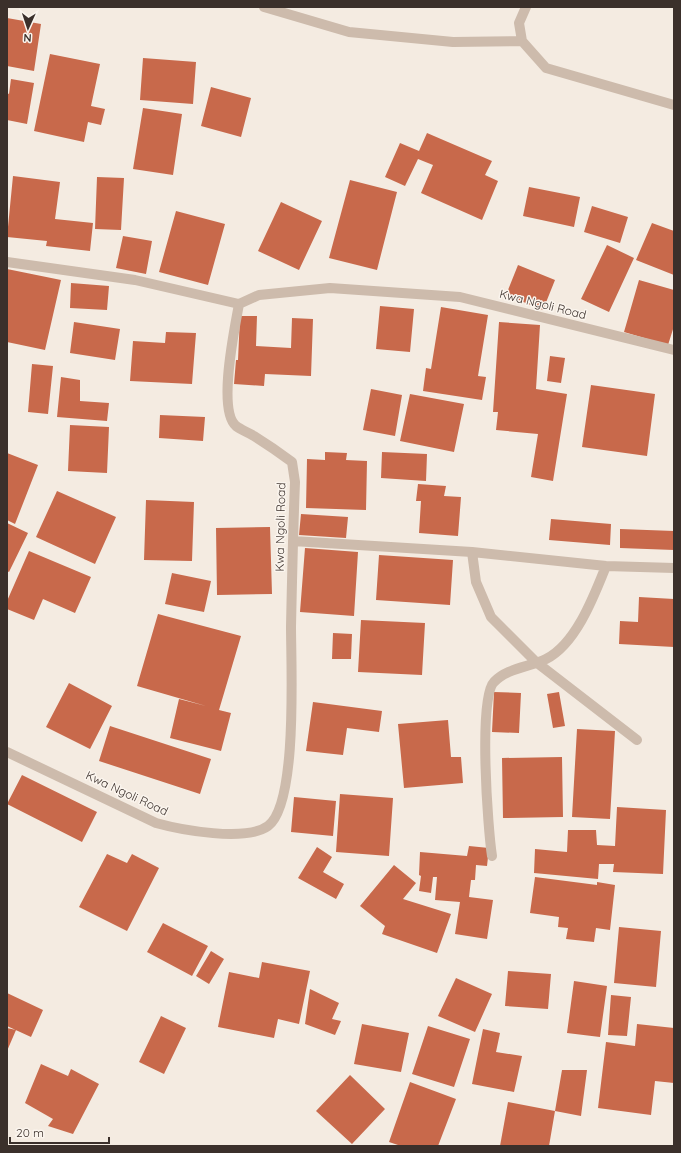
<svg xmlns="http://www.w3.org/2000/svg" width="681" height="1153" font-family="Quicksand,sans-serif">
<rect width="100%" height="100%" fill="#f4ebe1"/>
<path fill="#c8694b" d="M 7,18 L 41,24 L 34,71 L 7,66 Z
M 50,54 L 100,64 L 91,106 L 105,109 L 101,125 L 88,122 L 84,142 L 34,131 Z
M 143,58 L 196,62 L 193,104 L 140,100 Z
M 11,79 L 34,83 L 27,124 L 7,120 L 7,93 L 9,94 Z
M 211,87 L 251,98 L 241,137 L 201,126 Z
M 143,108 L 182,114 L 173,175 L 133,169 Z
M 427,133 L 492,161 L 485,175 L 498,181 L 482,220 L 421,193 L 433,165 L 418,159 L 405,186 L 385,177 L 400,143 L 419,151 Z
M 13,176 L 60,182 L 55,219 L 93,223 L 90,251 L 46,246 L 47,241 L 7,237 Z
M 97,177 L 124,178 L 121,230 L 95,229 Z
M 350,180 L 397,192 L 377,270 L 329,258 Z
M 529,187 L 580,197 L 574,227 L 523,216 Z
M 281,202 L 322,221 L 299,270 L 258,251 Z
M 592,206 L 628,217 L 620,243 L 584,232 Z
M 176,211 L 225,224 L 208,285 L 159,272 Z
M 652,223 L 674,231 L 674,275 L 636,260 Z
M 123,236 L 152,241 L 146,274 L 116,268 Z
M 607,245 L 634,258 L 609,312 L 581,299 Z
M 518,265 L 555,280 L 543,310 L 506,295 Z
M 7,269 L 61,280 L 45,350 L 7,342 Z
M 639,280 L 674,290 L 674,326 L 668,345 L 624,332 Z
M 71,283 L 109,286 L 107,310 L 70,308 Z
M 380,306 L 414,309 L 410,352 L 376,349 Z
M 441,307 L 488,315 L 478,376 L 486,377 L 482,400 L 423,391 L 426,368 L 431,369 Z
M 240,316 L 257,316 L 256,346 L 291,348 L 292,318 L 313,319 L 311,376 L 265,374 L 264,386 L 234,384 L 236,360 L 238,360 Z
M 74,322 L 120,329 L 115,360 L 70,353 Z
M 499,322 L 540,325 L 536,389 L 567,394 L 553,481 L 531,477 L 538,434 L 496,430 L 498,412 L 493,412 Z
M 166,332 L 196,333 L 192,384 L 130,381 L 133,341 L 165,343 Z
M 550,356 L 565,358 L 561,383 L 547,381 Z
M 32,364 L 53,366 L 48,414 L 28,412 Z
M 61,377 L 80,380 L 80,401 L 109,403 L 107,421 L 57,417 Z
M 591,385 L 655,394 L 647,456 L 582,447 Z
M 371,389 L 402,395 L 395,436 L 363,430 Z
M 410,394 L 464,404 L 454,452 L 400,441 Z
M 160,415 L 205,417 L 203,441 L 159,438 Z
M 70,425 L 109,427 L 107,473 L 68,471 Z
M 325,452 L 347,453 L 346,460 L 367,461 L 366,510 L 306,508 L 307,459 L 325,460 Z
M 382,452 L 427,454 L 426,481 L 381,478 Z
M 7,453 L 38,465 L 15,524 L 7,520 Z
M 418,484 L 446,486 L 444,496 L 461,497 L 458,536 L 419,533 L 421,501 L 416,501 Z
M 57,491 L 116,517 L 95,564 L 36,537 Z
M 146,500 L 194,502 L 192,561 L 144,560 Z
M 301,514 L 348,517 L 346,538 L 299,535 Z
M 551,519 L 611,524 L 610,545 L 549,540 Z
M 7,523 L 28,533 L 9,572 L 7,571 Z
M 270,527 L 272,594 L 217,595 L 216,528 Z
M 620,529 L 674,531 L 674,550 L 620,548 Z
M 305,548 L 358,552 L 354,616 L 300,612 Z
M 29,551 L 91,577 L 75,613 L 43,599 L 34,620 L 7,609 L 7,601 Z
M 379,555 L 453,560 L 450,605 L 376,600 Z
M 172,573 L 211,581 L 204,612 L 165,604 Z
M 639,597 L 674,599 L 674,647 L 619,644 L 620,621 L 638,622 Z
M 158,614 L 241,636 L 219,710 L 231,713 L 221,751 L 170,738 L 179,699 L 206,706 L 137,686 Z
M 361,620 L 425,623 L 422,675 L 358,672 Z
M 333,633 L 352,634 L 351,659 L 332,659 Z
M 69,683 L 112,706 L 90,749 L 46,727 Z
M 494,692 L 521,693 L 519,733 L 492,732 Z
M 559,692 L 565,726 L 553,728 L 547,694 Z
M 313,702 L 382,711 L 379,732 L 347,728 L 343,755 L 306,751 Z
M 448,720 L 451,757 L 461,757 L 463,783 L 404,788 L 398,724 Z
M 110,726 L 211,759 L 200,794 L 99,761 Z
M 577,729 L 615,731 L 610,819 L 572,817 Z
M 562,757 L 563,817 L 503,818 L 502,758 Z
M 22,775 L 97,812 L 82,842 L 7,804 Z
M 340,794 L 393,798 L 389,856 L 336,852 Z
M 294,797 L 336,801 L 333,836 L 291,832 Z
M 617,807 L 666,810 L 663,874 L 613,872 L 614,864 L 599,864 L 598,879 L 534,873 L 535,849 L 567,852 L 568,830 L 596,830 L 597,845 L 615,846 Z
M 469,846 L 489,848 L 487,866 L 476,865 L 475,880 L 471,880 L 469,897 L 493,900 L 487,939 L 455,934 L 460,902 L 435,900 L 437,877 L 433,877 L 431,893 L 419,891 L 421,876 L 419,875 L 420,852 L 467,856 Z
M 317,847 L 332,857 L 323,872 L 344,884 L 336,899 L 298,878 Z
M 107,854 L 127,863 L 132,854 L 159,868 L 127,931 L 79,907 Z
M 394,865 L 416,883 L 403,899 L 451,914 L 437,953 L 382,934 L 385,926 L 360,906 Z
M 535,877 L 597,885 L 597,882 L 615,885 L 610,930 L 596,928 L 594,942 L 566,939 L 568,928 L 558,927 L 559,917 L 530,913 Z
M 163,923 L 208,946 L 192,976 L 147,952 Z
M 619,927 L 661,931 L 656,987 L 614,983 Z
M 211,951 L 224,959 L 209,984 L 196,976 Z
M 262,962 L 310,971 L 299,1024 L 278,1019 L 274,1038 L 218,1027 L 229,972 L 259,978 Z
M 508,971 L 551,974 L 548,1009 L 505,1006 Z
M 456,978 L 492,994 L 475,1032 L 438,1016 Z
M 574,981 L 607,986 L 600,1037 L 567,1033 Z
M 310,989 L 339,1003 L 332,1019 L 341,1021 L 335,1035 L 305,1024 Z
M 7,993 L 43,1010 L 31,1037 L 7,1026 Z
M 611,995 L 631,997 L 627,1036 L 608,1035 Z
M 161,1016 L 186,1028 L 164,1074 L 139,1062 Z
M 362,1024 L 409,1033 L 401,1072 L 354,1064 Z
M 637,1024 L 674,1028 L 674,1083 L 655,1081 L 651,1115 L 598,1108 L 606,1042 L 635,1046 Z
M 428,1026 L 470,1039 L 454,1087 L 412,1074 Z
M 7,1028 L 16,1030 L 7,1051 Z
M 483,1029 L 500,1033 L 496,1052 L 522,1056 L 514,1092 L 472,1084 Z
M 41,1064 L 68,1076 L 71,1069 L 99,1084 L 73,1134 L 48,1126 L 53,1119 L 25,1103 Z
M 562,1070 L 587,1070 L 581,1116 L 555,1111 Z
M 350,1075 L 385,1109 L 352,1144 L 316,1111 Z
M 410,1082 L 456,1099 L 438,1146 L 401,1146 L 389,1142 Z
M 508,1102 L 555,1111 L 549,1146 L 500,1146 Z"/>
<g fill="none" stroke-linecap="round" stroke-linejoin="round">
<path stroke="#cdbbac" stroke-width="10" d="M 264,7 L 349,32 L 453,42 L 522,41
M 526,7 L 519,23 L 522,41 L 546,68 L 674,105
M 7,262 L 135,280 L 239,304
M 293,541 L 472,552 L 606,566 L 674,568
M 472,552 L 476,582 L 491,617 L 536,662 L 637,740
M 7,752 L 156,823 C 181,830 246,842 268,826 C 298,804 291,665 291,627 C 292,579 293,531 295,482 L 292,462 C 280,453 267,444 254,436 C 248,432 241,430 236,426 C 217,410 235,327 239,304 L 259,295 L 330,288 L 460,297 L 674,350
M 492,856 C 488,830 478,698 494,682 C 507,668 530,667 546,659 C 576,644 594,596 606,566"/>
</g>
<g text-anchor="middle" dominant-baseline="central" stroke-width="3" stroke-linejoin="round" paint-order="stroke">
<g font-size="12" fill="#3b302b" stroke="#fbf5ee">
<text transform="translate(543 304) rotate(14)">Kwa Ngoli Road</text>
<text transform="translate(280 527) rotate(-89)">Kwa Ngoli Road</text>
<text transform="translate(127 793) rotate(25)">Kwa Ngoli Road</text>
</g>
</g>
<rect width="681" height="1153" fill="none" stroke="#3b302b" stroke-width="16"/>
<g transform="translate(28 28) rotate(183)" stroke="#fbf5ee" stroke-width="3" paint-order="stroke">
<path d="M0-3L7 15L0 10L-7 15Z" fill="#3b302b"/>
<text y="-6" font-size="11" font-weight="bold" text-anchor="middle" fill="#3b302b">N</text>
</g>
<path d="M10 1137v6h99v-6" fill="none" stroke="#3b302b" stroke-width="2"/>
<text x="16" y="1137" font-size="12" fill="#3b302b" stroke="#fbf5ee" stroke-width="3" paint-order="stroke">20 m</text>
</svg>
